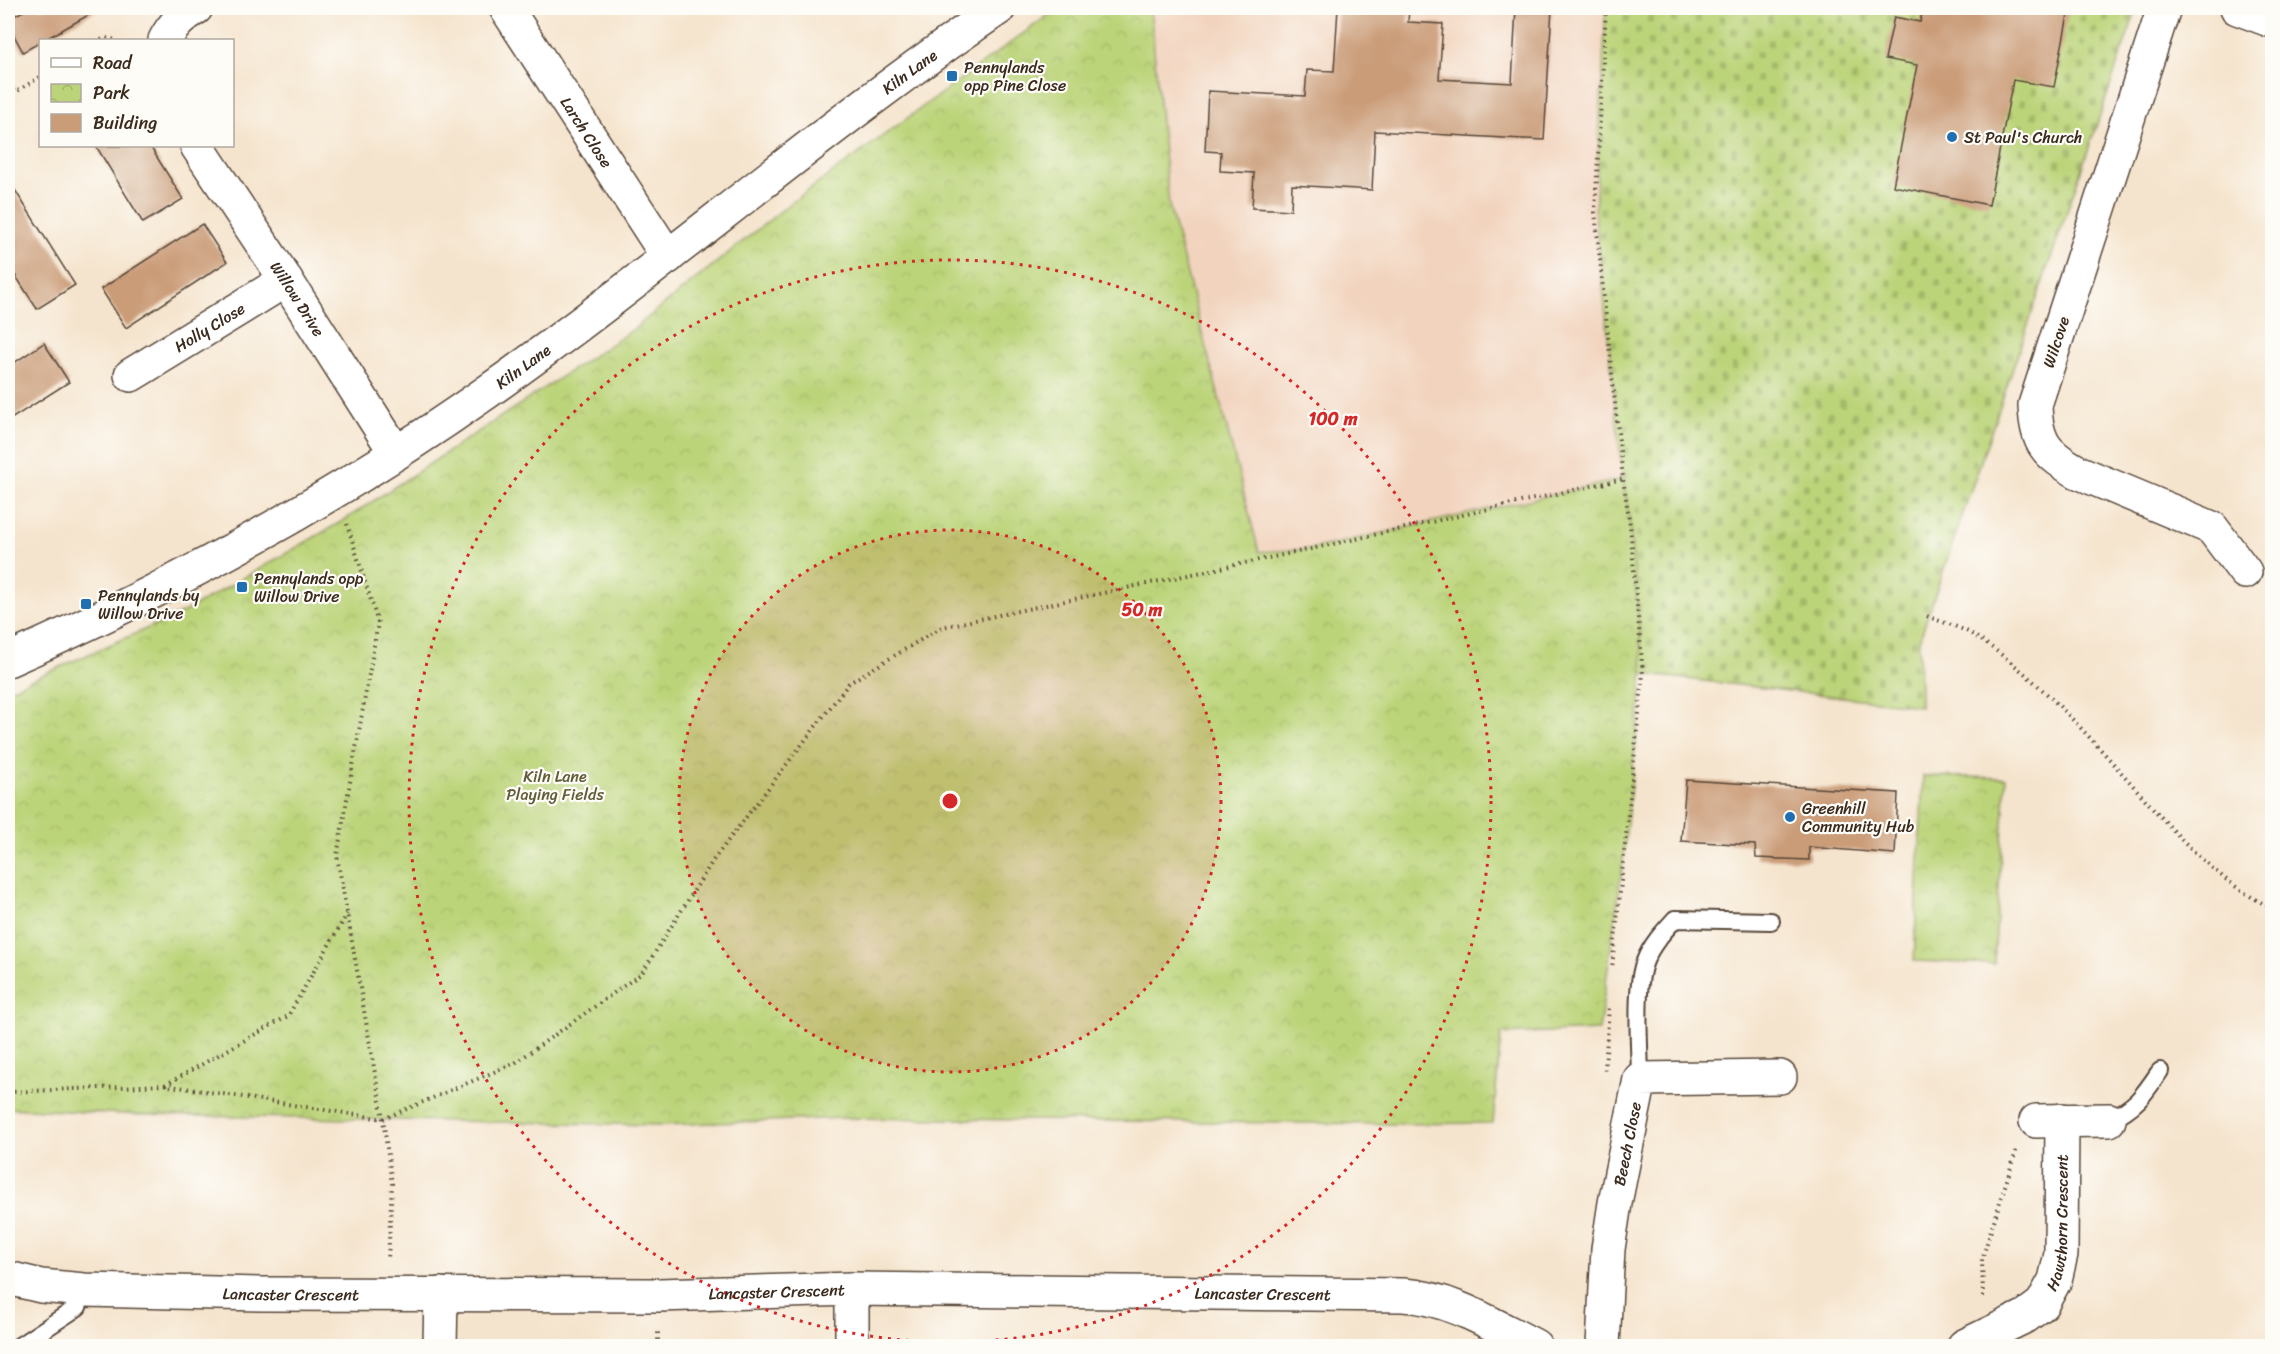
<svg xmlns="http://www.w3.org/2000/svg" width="2280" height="1354" font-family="Sriracha,sans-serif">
<defs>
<pattern id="cemetery-stones" width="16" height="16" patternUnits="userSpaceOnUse" patternTransform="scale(1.5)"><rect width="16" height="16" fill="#bcd479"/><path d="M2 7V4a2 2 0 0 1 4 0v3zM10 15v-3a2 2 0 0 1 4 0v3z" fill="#a2b668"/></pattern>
<pattern id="park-crowns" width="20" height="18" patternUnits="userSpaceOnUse" patternTransform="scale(1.5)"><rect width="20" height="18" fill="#bcd479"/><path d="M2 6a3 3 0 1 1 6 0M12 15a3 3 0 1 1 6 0" fill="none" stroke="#a2b668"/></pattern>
</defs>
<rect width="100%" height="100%" fill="#fdfcf7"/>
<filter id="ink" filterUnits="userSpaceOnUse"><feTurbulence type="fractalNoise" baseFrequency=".0167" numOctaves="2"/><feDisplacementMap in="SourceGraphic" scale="12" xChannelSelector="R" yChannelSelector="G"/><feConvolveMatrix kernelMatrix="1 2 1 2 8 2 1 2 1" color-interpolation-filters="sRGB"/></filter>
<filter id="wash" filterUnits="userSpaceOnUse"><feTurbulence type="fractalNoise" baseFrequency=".008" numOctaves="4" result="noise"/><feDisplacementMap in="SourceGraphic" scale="24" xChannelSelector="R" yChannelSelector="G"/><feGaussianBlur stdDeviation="1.35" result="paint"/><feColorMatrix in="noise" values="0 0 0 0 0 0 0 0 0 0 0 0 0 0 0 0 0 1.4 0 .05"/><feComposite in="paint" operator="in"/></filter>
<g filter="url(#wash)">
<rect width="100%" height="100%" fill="#f5e4cd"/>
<path fill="#f2d4be" d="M 1058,8 L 1606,8 L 1595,212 L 1623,479 L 1311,549 L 826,583 L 787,206 Z"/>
<path fill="url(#cemetery-stones)" stroke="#7c7f4c" stroke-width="1.5" d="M 1606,8 L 2137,8 L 1919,641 L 1920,706 L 1643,674 L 1630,525 L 1623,479 L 1595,212 Z"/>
<path fill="url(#park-crowns)" stroke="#7c7f4c" stroke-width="1.5" d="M 1058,8 L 1150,8 L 1169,205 L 1259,552 L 1311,549 L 1623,479 L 1630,525 L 1643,674 L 1622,870 L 1599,1030 L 1501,1034 L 1493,1123 L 1391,1124 L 846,1118 L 661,1125 L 144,1115 L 8,1108 L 8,690 L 184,612 L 346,519 L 631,331 L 787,206 Z
M 1923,776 L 2006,778 L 1994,964 L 1914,961 Z"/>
<g id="blocks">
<path fill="#ca9c78" d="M 29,8 L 101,8 L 23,52 L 8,24 L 8,19 Z
M 1338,8 L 1409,8 L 1408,22 L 1443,24 L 1439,79 L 1512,83 L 1516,8 L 1552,8 L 1544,140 L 1375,131 L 1372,190 L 1292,185 L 1291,210 L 1252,208 L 1254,173 L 1220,171 L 1221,152 L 1205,151 L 1208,91 L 1305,96 L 1307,70 L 1334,71 Z
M 1923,8 L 2056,8 L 2069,10 L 2054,87 L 2013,80 L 1989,205 L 1893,186 L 1917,65 L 1885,59 L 1894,17 L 1920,22 Z
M 96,146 L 150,146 L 183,199 L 143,223 Z
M 8,179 L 75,285 L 37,309 L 8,264 Z
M 202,224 L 227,262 L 126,328 L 101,289 Z
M 44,343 L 69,382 L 8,421 L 8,367 Z
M 1686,780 L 1898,793 L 1895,854 L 1809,847 L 1809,860 L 1756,858 L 1755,845 L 1681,841 Z"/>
</g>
</g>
<g filter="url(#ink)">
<use href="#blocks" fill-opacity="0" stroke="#574638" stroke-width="1.5"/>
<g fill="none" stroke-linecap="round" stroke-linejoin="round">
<defs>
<path id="service" d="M 1640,1079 C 1640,1050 1634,987 1645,961 C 1651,945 1664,931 1675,919 L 1771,921
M 2109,1120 C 2137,1106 2143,1096 2160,1071
M 19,1346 L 78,1307 L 84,1290"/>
<g id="minor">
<path id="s1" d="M 506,8 L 668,257"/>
<path d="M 2164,8 L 2035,405 C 2036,443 2046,454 2078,472 L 2212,528 L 2245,572"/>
<path d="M 165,40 C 172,26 182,16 196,8"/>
<path id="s2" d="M 197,146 L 286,280 L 396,453"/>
<path id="s3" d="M 131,375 L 286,280"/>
<path d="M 2036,1121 L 2109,1120"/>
<path id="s4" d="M 8,1278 L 41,1286 L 84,1290 L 261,1294 L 659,1295 L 852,1289 L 1403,1295 C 1451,1298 1493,1325 1535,1346"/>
<path d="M 440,1346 L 441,1294"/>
<path d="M 852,1346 L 852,1289"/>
<path id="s5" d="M 1603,1346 L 1608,1249 L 1615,1203 L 1640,1079 L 1780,1077"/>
<path id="s6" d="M 1964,1346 L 2026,1316 L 2042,1304 L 2055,1280 L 2061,1254 L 2062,1120"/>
</g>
<g id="tertiary">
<path d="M 2237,8 L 2272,21"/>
<path id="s7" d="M 8,660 C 176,586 337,498 487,392 C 661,269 822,128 999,8"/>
</g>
</defs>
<use href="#service" stroke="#574638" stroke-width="20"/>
<use href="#minor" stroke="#574638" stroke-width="36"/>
<use href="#tertiary" stroke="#574638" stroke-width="36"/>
<path stroke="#574638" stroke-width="4" stroke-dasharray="1.5 4.5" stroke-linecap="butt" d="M 1606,8 L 1595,212 L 1623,479 L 1630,525 L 1643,674 L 1612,968
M 101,40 L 105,38 L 117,40
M 8,87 L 16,92 L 40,77
M 347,524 L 378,623 L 337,856 L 383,1119 L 392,1184 L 388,1260
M 1927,616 C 1941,622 1957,626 1970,633 C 2032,671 2088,735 2136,789 C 2176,834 2217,882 2272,908
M 1605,1070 L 1609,1006
M 165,1085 L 288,1016 L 347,914
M 8,1092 L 165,1085 L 383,1119 L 515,1063 L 642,973 L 714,859 L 849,683 L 942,627 L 1311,549 L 1623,479
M 1983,1297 L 1982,1259 L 2017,1148
M 658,1346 L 658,1329"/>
<use href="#service" stroke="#fff" stroke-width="16"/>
<use href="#minor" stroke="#fff" stroke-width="33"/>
<use href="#tertiary" stroke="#fff" stroke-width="33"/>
</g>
</g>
<circle cx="950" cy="801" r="271" fill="#d62828" fill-opacity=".12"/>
<g fill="none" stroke="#d62828" stroke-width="3" stroke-dasharray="3 6">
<circle cx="950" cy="801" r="271"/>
<circle cx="950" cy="801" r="541"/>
</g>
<g fill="#1f6fb2" stroke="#fdfcf7" stroke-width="2">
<rect x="946" y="70" width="12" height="12" rx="3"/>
<circle cx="1952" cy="137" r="6"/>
<rect x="236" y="581" width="12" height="12" rx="3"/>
<rect x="80" y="598" width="12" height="12" rx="3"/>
<circle cx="1790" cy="817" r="6"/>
</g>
<g text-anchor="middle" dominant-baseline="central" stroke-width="4.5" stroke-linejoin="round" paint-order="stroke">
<g font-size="16" fill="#3b2a1e" stroke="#fdfcf7" text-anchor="start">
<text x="964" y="67">Pennylands<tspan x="964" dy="18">opp Pine Close</tspan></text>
<text x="1964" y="137">St Paul's Church</text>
<text x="254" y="578">Pennylands opp<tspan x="254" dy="18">Willow Drive</tspan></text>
<text x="98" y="595">Pennylands by<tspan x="98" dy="18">Willow Drive</tspan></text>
<text x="1802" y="808">Greenhill<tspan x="1802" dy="18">Community Hub</tspan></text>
</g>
<g font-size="16" fill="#3b2a1e" stroke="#fdfcf7">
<text stroke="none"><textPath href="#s7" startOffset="1080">Kiln Lane</textPath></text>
<text stroke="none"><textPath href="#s1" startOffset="148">Larch Close</textPath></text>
<text stroke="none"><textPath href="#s2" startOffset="183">Willow Drive</textPath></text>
<text stroke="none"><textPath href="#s3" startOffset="92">Holly Close</textPath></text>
<text transform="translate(2056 342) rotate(-72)">Wilcove</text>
<text stroke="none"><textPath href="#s7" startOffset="594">Kiln Lane</textPath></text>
<text stroke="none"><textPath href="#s5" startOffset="204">Beech Close</textPath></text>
<text stroke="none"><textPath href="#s6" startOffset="174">Hawthorn Crescent</textPath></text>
<text stroke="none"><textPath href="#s4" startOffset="770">Lancaster Crescent</textPath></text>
<text stroke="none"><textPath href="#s4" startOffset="1256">Lancaster Crescent</textPath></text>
<text stroke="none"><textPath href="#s4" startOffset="284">Lancaster Crescent</textPath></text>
</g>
<g font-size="16" fill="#625d39" stroke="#fdfcf7">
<text x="555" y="776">Kiln Lane<tspan x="555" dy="18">Playing Fields</tspan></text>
</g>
</g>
<circle cx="950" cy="801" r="9" fill="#d62828" stroke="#fdfcf7" stroke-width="3"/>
<g font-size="18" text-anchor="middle" font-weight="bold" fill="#d62828" stroke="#fdfcf7" stroke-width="4.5" stroke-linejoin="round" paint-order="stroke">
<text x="1333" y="425">100 m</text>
<text x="1142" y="616">50 m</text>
</g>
<rect width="2280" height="1354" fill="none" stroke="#fdfcf7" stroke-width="30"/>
<rect x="39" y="39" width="195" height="108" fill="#fdfcf7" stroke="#afa8a0" stroke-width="1.5"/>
<rect x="51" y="58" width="30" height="9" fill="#ffffff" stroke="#afa8a0" stroke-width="1.5"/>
<text x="93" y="69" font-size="18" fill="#3b2a1e">Road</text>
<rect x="51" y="84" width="30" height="18" fill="url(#park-crowns)" stroke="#afa8a0" stroke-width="1.5"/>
<text x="93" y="99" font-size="18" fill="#3b2a1e">Park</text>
<rect x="51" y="114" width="30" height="18" fill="#ca9c78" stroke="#afa8a0" stroke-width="1.5"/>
<text x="93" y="129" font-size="18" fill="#3b2a1e">Building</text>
</svg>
